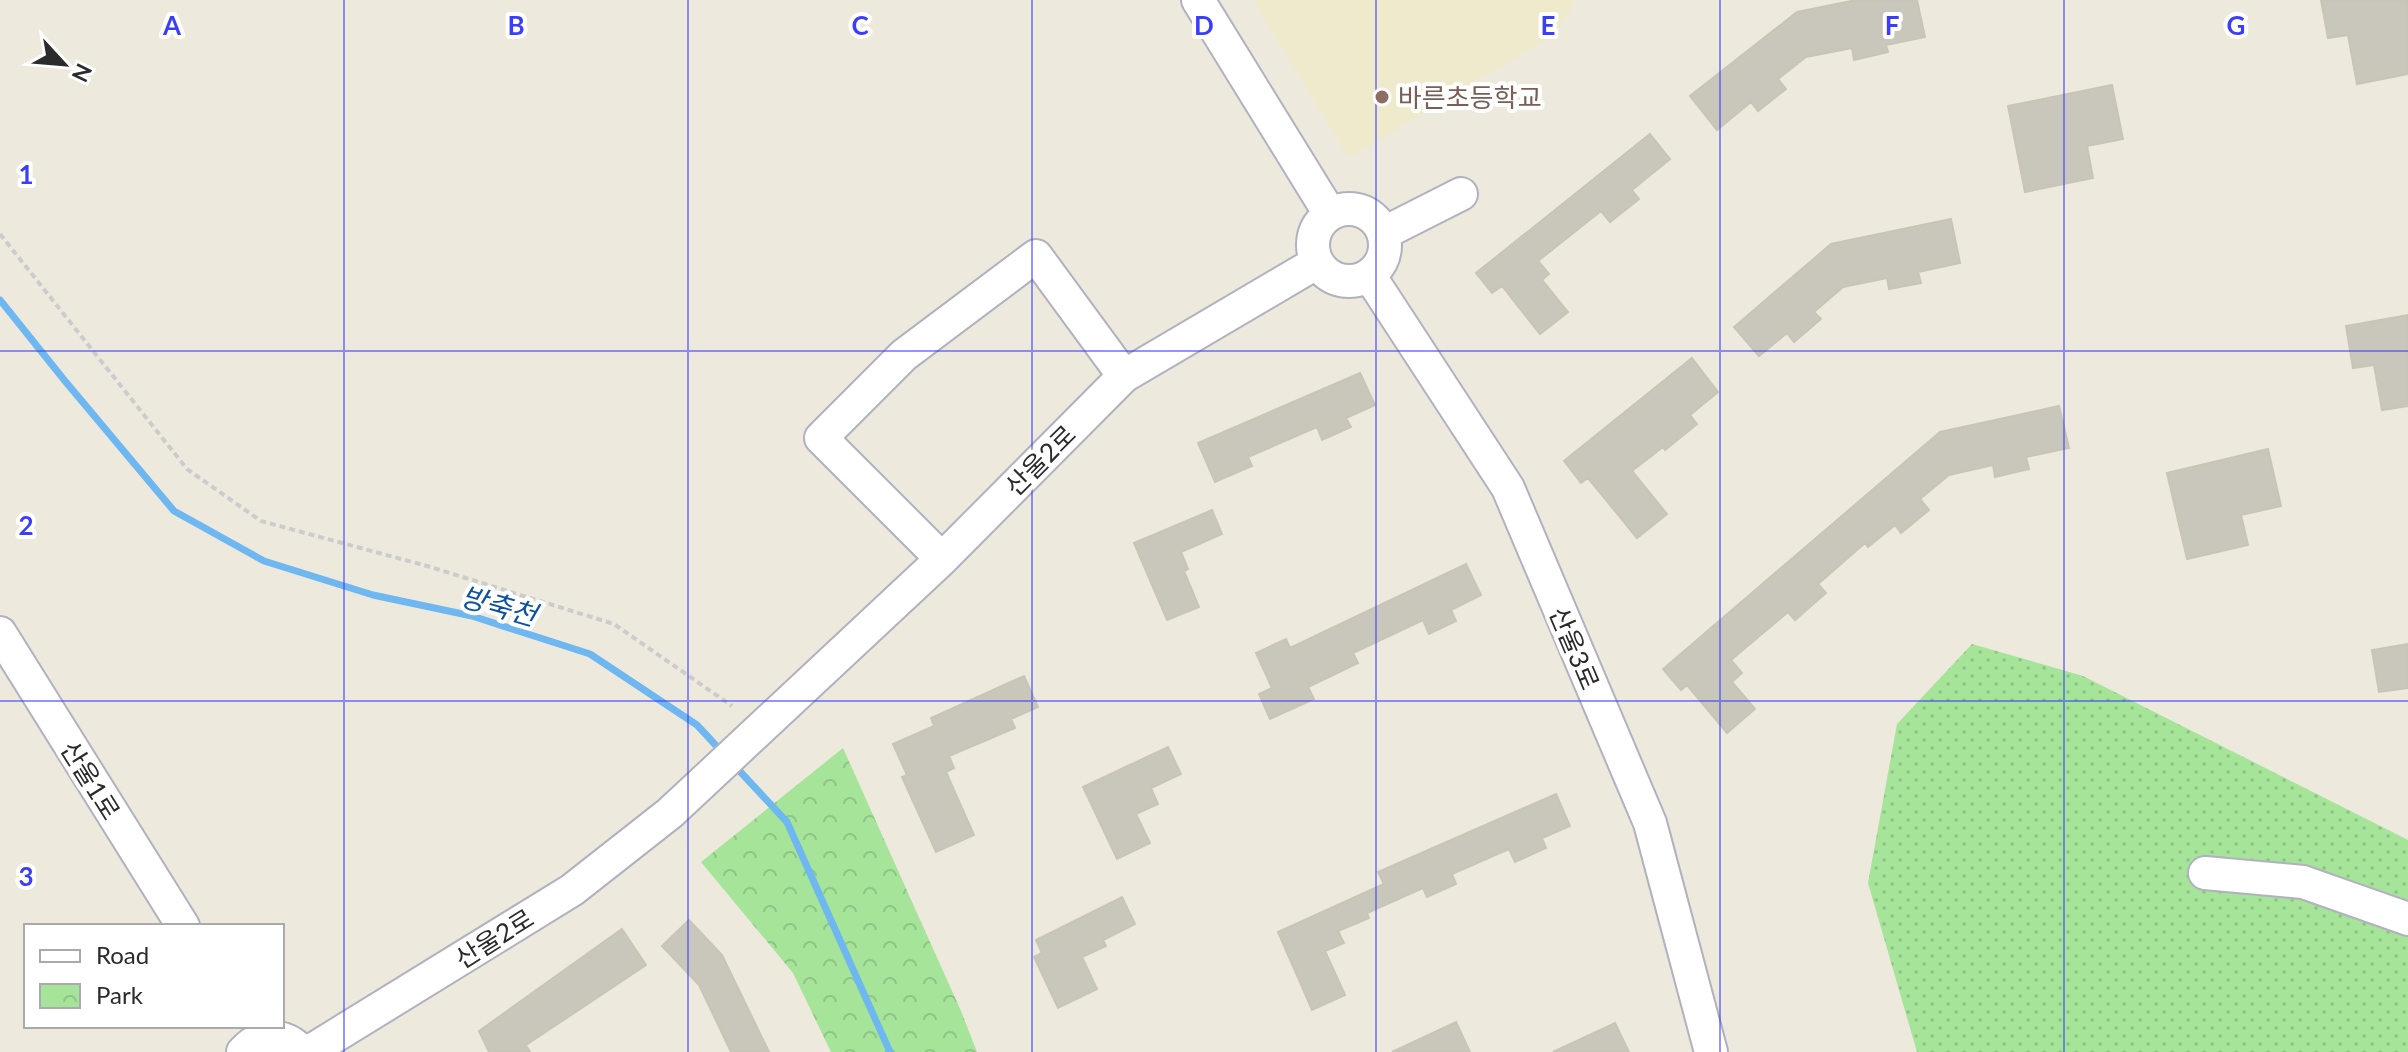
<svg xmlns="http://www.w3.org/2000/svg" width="2408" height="1052" font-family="Lato,'Noto Sans KR',sans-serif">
<defs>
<pattern id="grass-dots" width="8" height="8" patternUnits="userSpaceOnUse" patternTransform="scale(2)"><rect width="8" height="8" fill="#a5e499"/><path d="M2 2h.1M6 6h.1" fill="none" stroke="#8ec484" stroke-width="1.8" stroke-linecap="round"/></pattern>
<pattern id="park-crowns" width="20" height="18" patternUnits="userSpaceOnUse" patternTransform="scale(2)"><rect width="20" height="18" fill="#a5e499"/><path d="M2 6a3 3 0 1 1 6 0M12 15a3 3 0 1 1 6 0" fill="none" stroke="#8ec484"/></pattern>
</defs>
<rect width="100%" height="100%" fill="#ede9dd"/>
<path fill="#efeacc" d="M 1253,0 L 1577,0 L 1554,35 L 1349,158 Z"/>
<path fill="url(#grass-dots)" d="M 1972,644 L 2083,676 L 2408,840 L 2408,1052 L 1917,1052 L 1868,883 L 1897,724 Z"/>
<path fill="url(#park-crowns)" d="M 843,748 L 961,1011 L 977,1052 L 831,1052 L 793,973 L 701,862 Z"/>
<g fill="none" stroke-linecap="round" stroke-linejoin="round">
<path stroke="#6fb7f0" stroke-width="7" d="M 0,300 L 65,381 L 174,511 L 264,561 L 373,595 L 472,616 L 590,654 L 697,725 L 723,753
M 734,765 L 787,822 L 890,1052"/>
</g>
<path fill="#c9c7bb" stroke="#c9c5b6" stroke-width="2" d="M 1856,0 L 1917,0 L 1925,37 L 1886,45 L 1888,52 L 1854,60 L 1852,48 L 1806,57 L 1778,79 L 1786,89 L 1758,111 L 1751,102 L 1717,130 L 1690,96 L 1797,12 Z
M 2321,0 L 2408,0 L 2408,74 L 2357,84 L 2348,35 L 2328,38 Z
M 2112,85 L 2123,139 L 2087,146 L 2093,178 L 2025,192 L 2008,106 Z
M 1650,134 L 1670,159 L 1632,190 L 1639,199 L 1610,222 L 1601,211 L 1538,261 L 1549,274 L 1542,280 L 1568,312 L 1540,334 L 1502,286 L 1492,293 L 1476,273 Z
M 1951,219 L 1960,263 L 1918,272 L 1921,283 L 1889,289 L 1887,278 L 1843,287 L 1814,312 L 1821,319 L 1794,342 L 1787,333 L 1759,356 L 1734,327 L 1831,244 Z
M 2408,315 L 2408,406 L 2382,410 L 2374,365 L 2353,368 L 2346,326 Z
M 1692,358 L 1718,392 L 1690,415 L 1697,424 L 1665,450 L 1663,447 L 1632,471 L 1667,514 L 1637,538 L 1588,478 L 1581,483 L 1564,461 Z
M 1360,373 L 1375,405 L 1346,418 L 1351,427 L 1322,440 L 1317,427 L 1248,457 L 1252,466 L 1215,482 L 1198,443 Z
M 2059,406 L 2069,448 L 2026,457 L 2029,469 L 1995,477 L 1993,465 L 1949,475 L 1920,499 L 1929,510 L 1901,533 L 1895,525 L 1868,547 L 1865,543 L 1818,584 L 1826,593 L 1795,620 L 1788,612 L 1731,660 L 1742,673 L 1732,682 L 1755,709 L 1727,733 L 1687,685 L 1681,690 L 1663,669 L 1940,432 Z
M 2268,449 L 2281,506 L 2241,515 L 2248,545 L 2187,559 L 2167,473 Z
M 1212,510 L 1222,534 L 1181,552 L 1188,569 L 1184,571 L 1199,607 L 1167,620 L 1134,543 Z
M 1466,564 L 1481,595 L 1451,610 L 1456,621 L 1429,634 L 1423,620 L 1353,653 L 1358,663 L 1308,687 L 1314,699 L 1270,719 L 1259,694 L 1272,688 L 1256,653 L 1286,639 L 1290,648 Z
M 2408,644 L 2408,688 L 2379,692 L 2372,650 Z
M 1024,676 L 1038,707 L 1011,719 L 1015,728 L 949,756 L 954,768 L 946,772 L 974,835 L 936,852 L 902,777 L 907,775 L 893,744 L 934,726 L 931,718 Z
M 1168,747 L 1181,774 L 1151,788 L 1158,804 L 1136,814 L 1150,843 L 1117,859 L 1083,787 Z
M 1556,794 L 1570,826 L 1542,838 L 1546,848 L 1515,862 L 1509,849 L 1452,874 L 1456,884 L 1427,897 L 1423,888 L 1367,913 L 1369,918 L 1338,931 L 1344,943 L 1325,951 L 1345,995 L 1312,1010 L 1278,932 L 1384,884 L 1378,872 Z
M 1122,897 L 1135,924 L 1103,940 L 1106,946 L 1082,957 L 1097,989 L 1058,1008 L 1034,957 L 1042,953 L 1036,940 Z
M 689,920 L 722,955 L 769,1052 L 731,1052 L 699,985 L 662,946 Z
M 622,929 L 646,965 L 526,1045 L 530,1052 L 489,1052 L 479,1031 Z
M 1456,1022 L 1470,1052 L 1392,1052 Z
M 1615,1023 L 1629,1052 L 1553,1052 Z"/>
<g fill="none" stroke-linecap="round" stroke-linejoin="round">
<defs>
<path id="minor" d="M 1198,0 L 1330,214
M1313 245a36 36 0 1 1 72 0a36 36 0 1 1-72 0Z
M 1384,233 L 1461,194
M 1369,275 L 1508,488 L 1650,823 L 1711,1052
M 942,559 L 821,438 L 904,355 L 1036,256 L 1124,376
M 0,633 L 183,926
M 2205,873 L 2303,882 L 2408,919
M 243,1052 C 261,1032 285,1033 302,1052
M 309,1052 L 572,890 L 670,813 L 942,559 L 1124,376 L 1316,263"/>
</defs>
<use href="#minor" stroke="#b1b1bf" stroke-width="36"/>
<path stroke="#ccc" stroke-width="4" stroke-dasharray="6 4" stroke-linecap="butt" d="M 0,234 L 187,469 L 261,521 L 427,566 L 614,624 L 732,706"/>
<use href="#minor" stroke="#fff" stroke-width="32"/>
</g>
<path fill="none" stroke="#3b3dfc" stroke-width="2" stroke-opacity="0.55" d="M 344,0 L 344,1052M 688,0 L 688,1052M 1032,0 L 1032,1052M 1376,0 L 1376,1052M 1720,0 L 1720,1052M 2064,0 L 2064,1052M 0,351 L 2408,351M 0,701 L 2408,701"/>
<circle fill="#8d6e63" stroke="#fff" stroke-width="3" cx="1382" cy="97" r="8"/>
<g text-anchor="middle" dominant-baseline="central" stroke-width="8" stroke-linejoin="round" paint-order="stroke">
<g font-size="26" fill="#785e54" stroke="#fff" text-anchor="start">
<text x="1398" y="97">바른초등학교</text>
</g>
<g font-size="26" fill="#2b2b2b" stroke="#fff">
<text transform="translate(1040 460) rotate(-45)">산울2로</text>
<text transform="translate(1575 648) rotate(67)">산울3로</text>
<text transform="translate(91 780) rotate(58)">산울1로</text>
<text transform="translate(494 938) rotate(-32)">산울2로</text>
</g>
<g font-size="28" font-style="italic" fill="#0c529e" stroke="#fff">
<text transform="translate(499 605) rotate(16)">방축천</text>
</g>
</g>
<g font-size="26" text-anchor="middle" font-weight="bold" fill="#3b3dfc" stroke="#fff" stroke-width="8" stroke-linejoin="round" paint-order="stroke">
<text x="172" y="35">A</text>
<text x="516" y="35">B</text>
<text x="860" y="35">C</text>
<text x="1204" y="35">D</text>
<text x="1548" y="35">E</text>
<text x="1892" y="35">F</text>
<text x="2236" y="35">G</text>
<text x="26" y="184">1</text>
<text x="26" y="535">2</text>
<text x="26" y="886">3</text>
</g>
<rect x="24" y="924" width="260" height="104" fill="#ffffff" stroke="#aaaaaa" stroke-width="2"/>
<rect x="40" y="950" width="40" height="12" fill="#ffffff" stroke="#aaaaaa" stroke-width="2"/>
<text x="96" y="964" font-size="24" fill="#2b2b2b">Road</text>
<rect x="40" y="984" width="40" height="24" fill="url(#park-crowns)" stroke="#aaaaaa" stroke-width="2"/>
<text x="96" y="1004" font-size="24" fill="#2b2b2b">Park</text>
<g transform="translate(64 64) rotate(116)" stroke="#ffffff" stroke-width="6" paint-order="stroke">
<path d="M0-6L14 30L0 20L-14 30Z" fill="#2b2b2b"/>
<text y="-12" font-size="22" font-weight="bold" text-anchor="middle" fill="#2b2b2b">N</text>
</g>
</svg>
